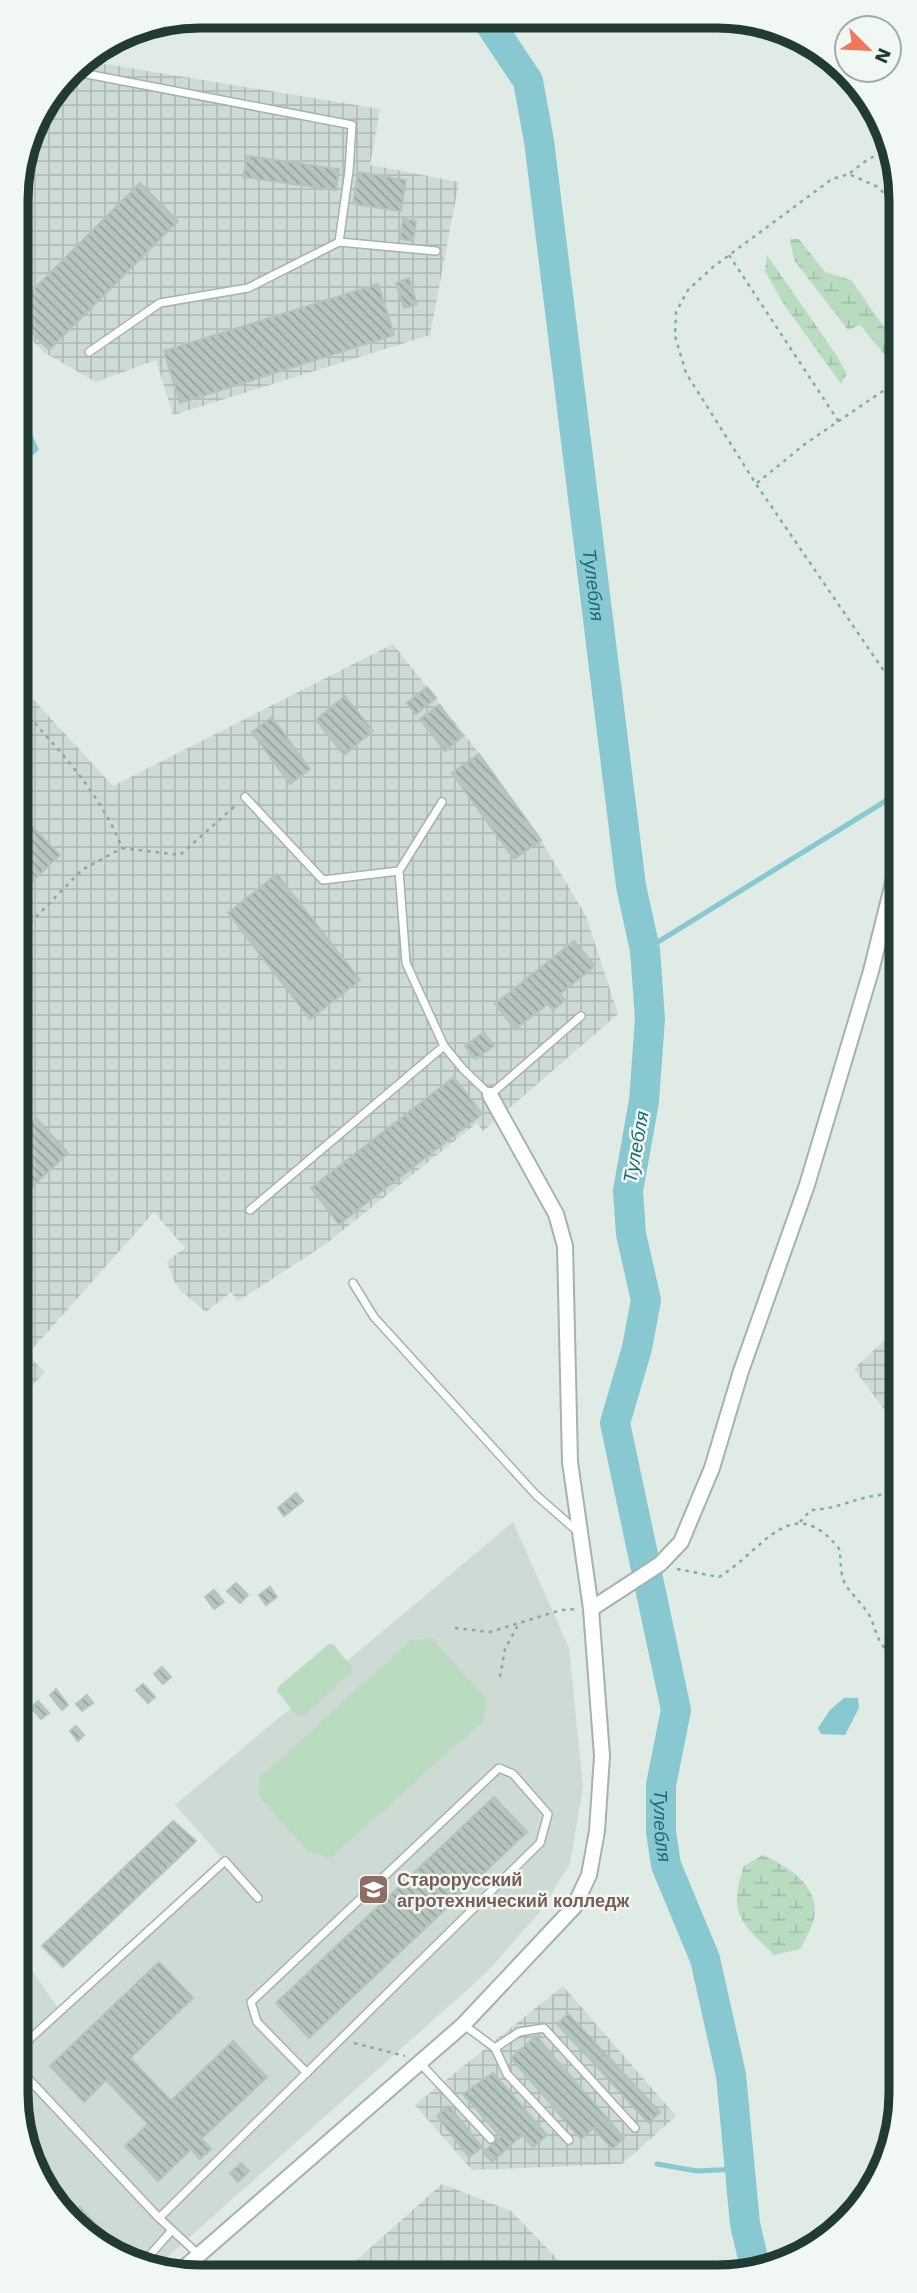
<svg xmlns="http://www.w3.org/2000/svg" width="917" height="2293" font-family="'Work Sans',sans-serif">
<defs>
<pattern id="industrial-grid" width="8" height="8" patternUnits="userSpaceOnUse" patternTransform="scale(1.75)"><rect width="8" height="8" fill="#cedbd5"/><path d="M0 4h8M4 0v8" fill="none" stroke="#b1bdb7"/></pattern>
<pattern id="wetland-marsh" width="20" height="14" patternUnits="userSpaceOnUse" patternTransform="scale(1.75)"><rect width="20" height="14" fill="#b9dcc1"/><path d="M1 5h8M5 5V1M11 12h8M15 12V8" fill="none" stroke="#9fbea6"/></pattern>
<pattern id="building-back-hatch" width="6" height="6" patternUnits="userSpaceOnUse" patternTransform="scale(1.75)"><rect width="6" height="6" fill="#b6c6bf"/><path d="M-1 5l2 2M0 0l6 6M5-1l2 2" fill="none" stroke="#94a29c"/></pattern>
</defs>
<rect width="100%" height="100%" fill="#e0ebe6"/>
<path fill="#cedbd5" d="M 513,1522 L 569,1648 L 583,1787 L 570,1864 L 539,1913 L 486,1973 L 155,2268 L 70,2224 L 22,2140 L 21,1955 L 63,2015 L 224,1860 L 175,1805 Z"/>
<path fill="url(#industrial-grid)" d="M 81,60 L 380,109 L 370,165 L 459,182 L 430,335 L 173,415 L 156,360 L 96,382 L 45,353 L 17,326 L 16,188 L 29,141 L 36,144 L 41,111 Z
M 393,644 L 479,753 L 542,842 L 586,916 L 618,1014 L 483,1131 L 477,1123 L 323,1246 L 238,1301 L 231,1292 L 206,1312 L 180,1290 L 173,1279 L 167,1261 L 185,1248 L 154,1212 L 27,1355 L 45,1372 L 20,1398 L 18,683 L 113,786 Z
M 899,1326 L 899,1429 L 854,1369 Z
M 563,1986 L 676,2116 L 622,2164 L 472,2170 L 415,2105 Z
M 442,2184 L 511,2211 L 570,2272 L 342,2273 Z"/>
<path fill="url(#wetland-marsh)" d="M 790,239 L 799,239 L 825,272 L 851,280 L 896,344 L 894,358 L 884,354 L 860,325 L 848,330 L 794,260 Z
M 767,255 L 837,356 L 847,374 L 841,384 L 783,303 L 765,271 Z
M 763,1855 C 787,1866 821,1886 814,1918 C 812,1929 805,1940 800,1949 L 774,1955 C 740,1922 728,1914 744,1866 Z"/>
<path fill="#b9dcc1" d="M 433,1639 L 486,1699 L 484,1720 L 331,1858 L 308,1852 L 259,1796 L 259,1778 L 411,1640 Z
M 329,1644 L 334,1645 L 352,1667 L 352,1672 L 303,1717 L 297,1716 L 277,1691 L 279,1686 Z"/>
<path fill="#88c8d0" d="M 17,415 L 32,434 L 39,450 L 17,468 Z
M 844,1698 L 858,1698 L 859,1708 L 845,1735 L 821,1734 L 818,1728 L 830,1710 Z"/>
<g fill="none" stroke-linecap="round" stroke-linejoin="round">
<path stroke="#88c8d0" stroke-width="5" d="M 645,950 L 892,797
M 657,2164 L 697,2171 L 738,2169"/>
<path stroke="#88c8d0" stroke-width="30" id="s1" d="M 486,18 L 528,81 L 539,141 L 631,886 L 645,950 L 650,1019 L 644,1101 L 628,1191 L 631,1234 L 646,1300 L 637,1348 L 615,1423 L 676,1710 L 661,1785 L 661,1832 L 666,1865 L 705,1959 L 731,2075 L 745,2224 L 756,2271"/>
</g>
<path fill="url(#building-back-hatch)" stroke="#b3c4bc" stroke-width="2" d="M 64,80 L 74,82 L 72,90 L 59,87 Z
M 247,156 L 339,169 L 336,190 L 243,177 Z
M 358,172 L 406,180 L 401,211 L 353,204 Z
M 140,183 L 178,221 L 49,350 L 17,317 L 17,306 Z
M 403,219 L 416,221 L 413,241 L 400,239 Z
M 409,278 L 417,304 L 404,308 L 396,283 Z
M 378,284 L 394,335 L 180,403 L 164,351 Z
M 427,687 L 436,698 L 416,714 L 407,703 Z
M 345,696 L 373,731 L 344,755 L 316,720 Z
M 439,705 L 463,736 L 445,751 L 420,719 Z
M 272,717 L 310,769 L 290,784 L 252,732 Z
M 479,754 L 541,840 L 514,859 L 452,773 Z
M 28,822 L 60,855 L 18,895 L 18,831 Z
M 277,874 L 360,980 L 310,1019 L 228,913 Z
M 574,941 L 595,966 L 560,994 L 565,1000 L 553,1010 L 548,1004 L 515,1029 L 495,1004 Z
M 484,1032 L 494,1046 L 475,1059 L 465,1046 Z
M 454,1077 L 482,1114 L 339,1224 L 311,1188 Z
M 36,1118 L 68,1153 L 19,1199 L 19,1134 Z
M 19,1272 L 29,1281 L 19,1291 Z
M 296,1493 L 303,1501 L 284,1516 L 278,1508 Z
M 236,1583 L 248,1595 L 240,1603 L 227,1591 Z
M 270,1587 L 277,1597 L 266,1605 L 259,1595 Z
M 214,1590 L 224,1602 L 214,1609 L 205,1597 Z
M 162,1667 L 171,1677 L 163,1684 L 154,1674 Z
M 143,1684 L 155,1697 L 148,1703 L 136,1690 Z
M 56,1689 L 68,1705 L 62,1710 L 50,1695 Z
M 87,1695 L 93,1703 L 82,1711 L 76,1704 Z
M 38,1701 L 49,1713 L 41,1719 L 31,1708 Z
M 76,1726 L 84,1735 L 78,1741 L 70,1731 Z
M 494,1797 L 527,1832 L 309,2038 L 276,2003 Z
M 173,1821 L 196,1841 L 63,1967 L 42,1946 Z
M 159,1962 L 193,1998 L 130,2058 L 171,2101 L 233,2041 L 267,2077 L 201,2139 L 211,2149 L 200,2159 L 191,2149 L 158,2181 L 125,2146 L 148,2124 L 106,2080 L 84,2102 L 50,2066 Z
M 568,2014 L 660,2112 L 649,2123 L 557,2024 Z
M 536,2036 L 624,2138 L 612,2149 L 594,2128 L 581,2139 L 511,2058 Z
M 493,2073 L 547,2135 L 533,2147 L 522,2135 L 492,2162 L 483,2152 L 501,2137 L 463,2094 Z
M 449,2106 L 482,2147 L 469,2157 L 437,2116 Z
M 241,2163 L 249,2171 L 238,2182 L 230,2173 Z
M 80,2207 L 102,2231 L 95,2237 L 68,2219 Z"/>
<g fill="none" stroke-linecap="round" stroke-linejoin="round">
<defs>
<path id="service" d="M 71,71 L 352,125 L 349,171 L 339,242 L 248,288 L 160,303 L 89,352
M 339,242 L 436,251
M 245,797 L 323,880 L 399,871
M 442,802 L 399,871 L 406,963 L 444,1046 L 463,1069 L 490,1095 L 581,1016
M 250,1210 L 444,1046
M 353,1283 L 374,1317 L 536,1495 L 577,1531
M 464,2025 L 495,2048 L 507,2074 L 569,2140
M 22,2046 L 225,1861 L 258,1898
M 495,2048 L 519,2032 L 544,2028 L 635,2128
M 420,2063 L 491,2139
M 22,2072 L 159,2218 L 198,2254
M 159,2218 L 540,1843 L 548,1814 L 513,1774 L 499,1768 L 251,2002 L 257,2022 L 307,2073
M 143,2263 L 172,2230"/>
<path id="minor" d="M 591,1609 L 660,1564 L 681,1542 L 712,1468 L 741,1371 L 807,1185 L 871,971 L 897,867
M 177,2274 L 463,2025 L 574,1907 L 589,1875 L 597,1831 L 602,1756 L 591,1609 L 570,1462 L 565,1246 L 556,1214 L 490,1095"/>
</defs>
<use href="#service" stroke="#a3b3ad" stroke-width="10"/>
<use href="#minor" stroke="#a3b3ad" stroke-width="18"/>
<path stroke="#81ae9e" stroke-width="2.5" stroke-dasharray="3.5 5" stroke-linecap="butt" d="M 850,173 L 867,160 L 892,148
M 895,205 L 878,187 L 849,174 L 832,179 L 713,267 L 688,290 L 676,312 L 675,336 L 686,373 L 756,484 L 897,690
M 729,255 L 839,422
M 757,483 L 805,444 L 896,382
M 18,704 C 57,749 100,791 122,848 L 180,855 L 235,806
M 18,935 L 82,870 L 122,848
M 800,1522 L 811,1510 C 844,1509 865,1491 899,1495
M 677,1569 L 719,1577 C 763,1551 792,1488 840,1550 C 841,1591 846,1583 868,1613 C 874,1622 875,1634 881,1643 C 888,1654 896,1656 900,1670
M 455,1628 L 490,1632 L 561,1610 L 577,1609
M 500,1677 L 505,1649 L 518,1625
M 900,1688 L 896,1695 L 900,1709
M 354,2043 L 405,2056"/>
<use href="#service" stroke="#fff" stroke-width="7"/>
<use href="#minor" stroke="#fff" stroke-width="14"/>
</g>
<defs>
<symbol id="university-square" viewBox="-11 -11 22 22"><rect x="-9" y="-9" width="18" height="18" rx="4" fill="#8d6e63" stroke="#f1f8f4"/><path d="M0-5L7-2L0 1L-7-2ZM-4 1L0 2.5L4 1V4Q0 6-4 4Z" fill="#fff"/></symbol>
</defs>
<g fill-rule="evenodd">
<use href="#university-square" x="356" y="1872" width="35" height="35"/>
</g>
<g text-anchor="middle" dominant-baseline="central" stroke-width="5" stroke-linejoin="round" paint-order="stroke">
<g font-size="18" font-weight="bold" fill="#785e54" stroke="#f1f8f4" text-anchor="start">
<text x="397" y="1879">Старорусский<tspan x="397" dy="21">агротехнический колледж</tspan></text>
</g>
<g font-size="19" font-style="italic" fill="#1c6b76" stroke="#f1f8f4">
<text stroke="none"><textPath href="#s1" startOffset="584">Тулебля</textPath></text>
<text transform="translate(636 1147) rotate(-80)">Тулебля</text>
<text stroke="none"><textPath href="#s1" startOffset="1844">Тулебля</textPath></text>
</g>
</g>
<path d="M0 0H917V2293H0ZM200 28H717A172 172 0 0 1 889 200V2093A172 172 0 0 1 717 2265H200A172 172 0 0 1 28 2093V200A172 172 0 0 1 200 28Z" fill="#f1f8f4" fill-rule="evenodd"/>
<path fill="none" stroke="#213b33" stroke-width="9" d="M200 28H717A172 172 0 0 1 889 200V2093A172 172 0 0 1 717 2265H200A172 172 0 0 1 28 2093V200A172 172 0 0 1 200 28Z"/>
<g transform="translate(868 49) rotate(114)"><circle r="33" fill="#f1f8f4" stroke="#9eaca7" stroke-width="2"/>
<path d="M0-5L12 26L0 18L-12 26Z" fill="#f07859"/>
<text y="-10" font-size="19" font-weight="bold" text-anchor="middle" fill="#213b33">N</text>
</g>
</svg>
